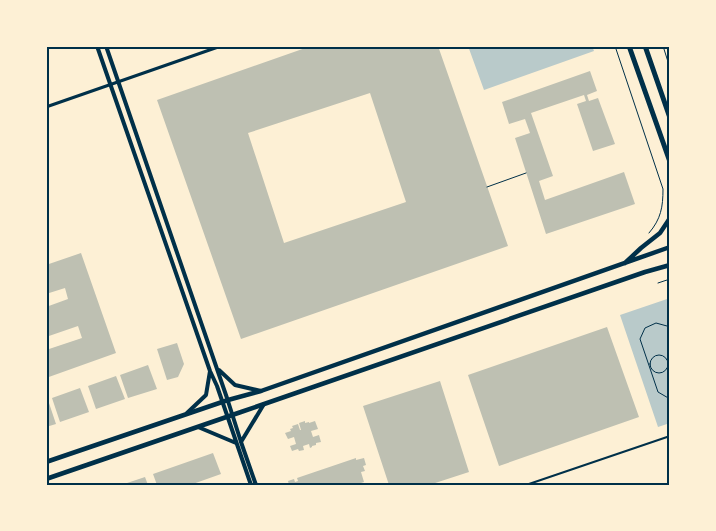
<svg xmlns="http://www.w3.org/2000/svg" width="716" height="531" font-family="'Source Sans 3',sans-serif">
<rect width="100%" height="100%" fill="#fdf0d5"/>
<path fill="#b9caca" d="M 468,46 L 592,46 L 594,51 L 484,90 Z
M 670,298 L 670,423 L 658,427 L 620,315 Z"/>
<path fill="#bec0b2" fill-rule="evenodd" d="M 311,46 L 438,46 L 508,246 L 241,339 L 157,100 ZM 370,93 L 406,202 L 284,243 L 248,133 Z
M 590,71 L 597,91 L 587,95 L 589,101 L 598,98 L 615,144 L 593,151 L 577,104 L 586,101 L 584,95 L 531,113 L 553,176 L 539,181 L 545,200 L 624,172 L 635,204 L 546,234 L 515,138 L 530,133 L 525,119 L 509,124 L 502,102 Z
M 81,253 L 116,353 L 46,378 L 46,350 L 82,338 L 78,326 L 46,337 L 46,307 L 68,299 L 65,288 L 46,294 L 46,265 Z
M 607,327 L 639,417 L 499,466 L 468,375 Z
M 177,343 L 184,364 L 178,377 L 167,380 L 157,349 Z
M 148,365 L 157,389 L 128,398 L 120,375 Z
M 116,376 L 125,399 L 96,409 L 88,386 Z
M 440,381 L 469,472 L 429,485 L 389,485 L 363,406 Z
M 80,388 L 89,412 L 60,422 L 52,398 Z
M 48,400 L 56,424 L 46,427 L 46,401 Z
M 305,421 L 305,423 L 309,422 L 309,423 L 315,421 L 318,429 L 311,431 L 313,437 L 319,435 L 321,442 L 316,443 L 316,445 L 312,446 L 312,447 L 310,448 L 309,444 L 303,446 L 304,450 L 299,451 L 298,449 L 292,451 L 290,446 L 296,444 L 294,437 L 288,439 L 285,433 L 291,431 L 290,429 L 293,428 L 292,426 L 298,424 L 300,430 L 301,430 L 299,423 Z
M 213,453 L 221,474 L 190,485 L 157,485 L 153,474 Z
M 356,458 L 356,460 L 364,458 L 366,465 L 363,466 L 365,471 L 361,472 L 364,482 L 355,485 L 289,485 L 288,481 L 294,479 L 295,482 L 298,481 L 297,478 Z
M 145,477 L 148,485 L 124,485 L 124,484 Z"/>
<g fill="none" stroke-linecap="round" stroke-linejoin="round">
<path stroke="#003049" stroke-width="1" d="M 615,46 L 663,189 C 663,207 661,219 649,233
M 663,46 L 670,68
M 487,187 L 526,173
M 658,283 L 670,279
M 670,329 L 667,326 L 656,323 L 645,328 L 640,339 L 658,392 L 670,399
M650 364a9 9 0 1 1 18 0a9 9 0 1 1-18 0Z"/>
<path stroke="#003049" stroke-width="2" d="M 526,485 L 670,436"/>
<path stroke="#003049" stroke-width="3" d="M 46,107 L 221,46"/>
<path stroke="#003049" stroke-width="4" d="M 97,46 L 210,371 L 217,386 L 251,485
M 106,46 L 227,398 L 241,442 L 256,485
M 219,370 L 235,385 L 261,391
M 187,413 L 206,395 L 210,371
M 198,427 L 236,443
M 241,442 L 264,404"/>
<path stroke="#003049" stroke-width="4.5" d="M 625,263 L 641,248 L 660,233 L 670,218
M 46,462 L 228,400 L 261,391 L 670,247
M 46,479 L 241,412 L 645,272 L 670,265"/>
<path stroke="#003049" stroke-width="5" d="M 629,46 L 670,162
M 645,46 L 670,118"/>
</g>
<rect width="716" height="531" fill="none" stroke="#fdf0d5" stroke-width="95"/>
<rect x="48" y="48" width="620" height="436" fill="none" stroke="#003049" stroke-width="2"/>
</svg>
